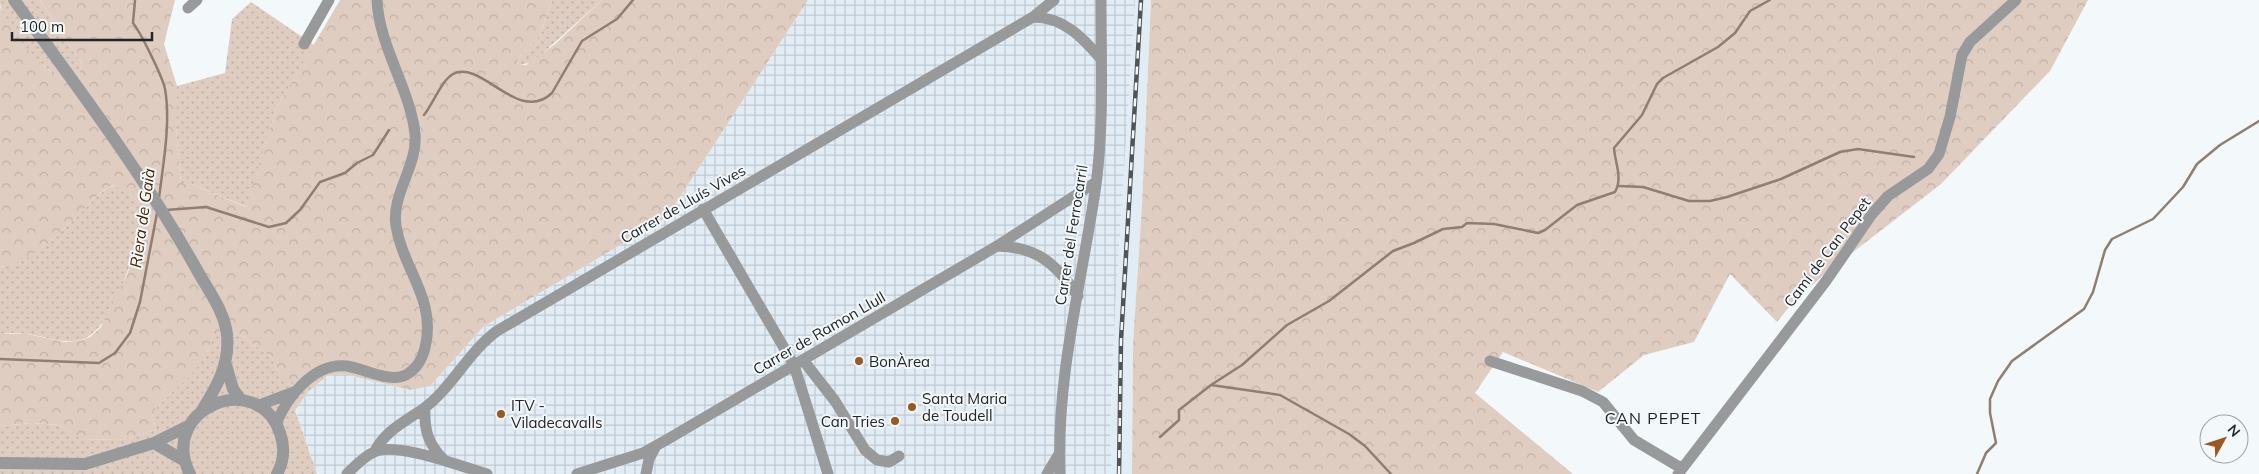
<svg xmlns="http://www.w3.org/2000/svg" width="2259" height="474" font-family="Mulish,sans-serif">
<defs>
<pattern id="industrial-grid" width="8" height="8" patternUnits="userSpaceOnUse" patternTransform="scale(1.25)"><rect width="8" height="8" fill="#e1ecf5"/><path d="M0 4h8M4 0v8" fill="none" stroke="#c1cad2"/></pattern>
<pattern id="green-dots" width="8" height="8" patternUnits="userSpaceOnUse" patternTransform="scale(1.25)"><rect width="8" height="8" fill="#e0cdc1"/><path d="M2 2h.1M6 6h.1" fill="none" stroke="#c0b0a6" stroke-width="1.8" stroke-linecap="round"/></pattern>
<pattern id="forest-crowns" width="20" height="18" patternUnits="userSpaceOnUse" patternTransform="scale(1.25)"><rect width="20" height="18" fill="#e0cdc1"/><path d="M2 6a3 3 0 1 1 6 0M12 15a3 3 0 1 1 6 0" fill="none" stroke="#c0b0a6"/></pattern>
</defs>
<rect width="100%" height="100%" fill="#f3f8fb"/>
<path fill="#e1ecf5" d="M 1135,0 L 1151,0 L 1142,205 L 1133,343 L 1132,474 L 1112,474 L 1110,434 L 1115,312 Z"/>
<path fill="url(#industrial-grid)" d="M 808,0 L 1135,0 L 1115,312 L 1110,434 L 1112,474 L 317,474 L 295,409 L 308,392 L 327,376 L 344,374 L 410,390 L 430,386 L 483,327 L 667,217 Z"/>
<path fill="url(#green-dots)" d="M 0,0 L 40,0 L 82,64 L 78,77 L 67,83 C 44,69 0,29 0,0 Z
M 552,0 L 602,0 L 533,62 L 520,65 L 517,59 L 540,35 Z
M 251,2 L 314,45 L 276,109 L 247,207 L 191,184 L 181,184 L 176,127 L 175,91 L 177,86 L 225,73 L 232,19 Z
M 114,185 L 138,201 L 145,219 C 134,249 113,338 76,341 C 59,343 44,336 27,334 C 18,333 9,333 0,334 L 0,267 C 28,263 53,239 72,221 C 86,208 96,193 114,185 Z
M 229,330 L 244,337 L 271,357 L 278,371 L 308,392 L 295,410 L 317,474 L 0,474 L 0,426 L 32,423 L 59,425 L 82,439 L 119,440 L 156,430 L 152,413 C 173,387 206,370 213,335 Z"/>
<path fill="url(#forest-crowns)" d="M 40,0 L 175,0 L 164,44 L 177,86 L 176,127 L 181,183 L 191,184 L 246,207 L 276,109 L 340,0 L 552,0 L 540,35 L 517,59 L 520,65 L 526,65 L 554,45 L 602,0 L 808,0 L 667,217 L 483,327 L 430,386 L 410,390 L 344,374 L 327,376 L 308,392 L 289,380 L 278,371 L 271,357 L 244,337 L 229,330 L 213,335 C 206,371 174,386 152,413 L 156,430 L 119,440 L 81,439 L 59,425 L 32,423 L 0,426 L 0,334 L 27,334 L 65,342 L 79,341 L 90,337 L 100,328 L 127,275 L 145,219 L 138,201 L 113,185 C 96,193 86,208 72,221 C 53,239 28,264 0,267 L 0,7 C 15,38 38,65 67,83 L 78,77 L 82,64 Z
M 1151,0 L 2088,0 L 2050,71 L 1941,184 L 1826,273 L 1794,301 L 1777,322 L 1730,274 L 1694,342 L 1644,355 L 1598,392 L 1503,352 L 1475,393 L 1573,474 L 1132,474 L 1133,343 L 1142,205 Z"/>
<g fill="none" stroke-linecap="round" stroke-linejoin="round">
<path stroke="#907e70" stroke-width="2.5" d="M 135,0 L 133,23 C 141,33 163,78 165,89 C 171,122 163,165 159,198
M 424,115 C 433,104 441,81 453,74 C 482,59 518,125 552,93 L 582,41 L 617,19 L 633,0
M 1619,186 L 1643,187 L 1689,201 L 1710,201 L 1727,197 L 1781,179 L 1840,152 L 1858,149 L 1914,157
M 166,210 L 206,207 L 269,227 L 286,223 L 300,210 L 320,182 L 345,173 L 357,163 L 373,155 L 389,130
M 0,359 L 99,363 L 115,353 L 130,333 L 140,302 L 157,213
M 1211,385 L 1242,365 L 1287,325 L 1329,301 L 1393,251 L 1414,243 L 1443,229 L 1462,227 L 1467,223 L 1494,224 L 1538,233 L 1545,230 L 1577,205 L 1615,192 C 1623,178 1615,163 1614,148 L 1642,115 L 1657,84 L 1663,78 L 1718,47 L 1735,33 L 1750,11 L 1770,0
M 1160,437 L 1179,420 L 1179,410 L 1211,385 L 1280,395 L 1349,434 L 1365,446 L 1391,474
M 1977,474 L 1986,453 L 1996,443 L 1990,413 L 1990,399 L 1998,381 L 2012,361 L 2084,309 L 2093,292 L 2105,250 L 2112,239 L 2153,219 L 2183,187 L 2197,164 L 2220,145 L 2259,121"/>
<path stroke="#97999b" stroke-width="11" d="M 188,8 L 197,0
M 1033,17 L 1054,0
M 304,44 L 329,0
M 703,209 L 794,365 L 828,474
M 997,246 C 1038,247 1056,264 1078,296
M 803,360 L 835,401 L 865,450 L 877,460 L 889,462 L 899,456
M 1490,361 L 1582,391 L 1603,402 L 1634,440 L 1681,468
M 257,406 L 294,392
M 425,408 C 424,430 428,444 444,460
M 276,424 C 287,397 314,362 347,366 C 365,369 389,383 406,375 C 417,369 422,360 425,348 C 437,299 403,270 396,226 C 391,194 418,166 415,134 C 410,88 379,47 377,0
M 375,451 C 385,431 406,421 423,409 C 452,388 468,352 497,331 L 1033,17 C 1064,17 1083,38 1101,59
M 347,474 C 355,466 363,457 374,452 C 396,441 463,467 487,474
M 577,474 L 643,453 L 668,439 L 997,246 L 1096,182
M 646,474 L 649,459 L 656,446
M 1047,474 L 1059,454
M 1060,474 C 1056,377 1082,281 1096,185 C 1104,124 1101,62 1101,0
M 1678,474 L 1826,281 L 1872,214 L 1888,196 L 1928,169 L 1939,154 L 1950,117 L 1962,55 L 1970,42 L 2016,0"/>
<path stroke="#97999b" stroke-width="12" d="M 14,0 C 78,88 144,175 197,270 C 208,290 225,312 227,335 C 230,365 216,388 201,412
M 226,365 L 233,389 L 241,400
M 154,443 L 185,461
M 0,463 L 85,464 L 154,443 L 190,425
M 190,474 C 157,408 258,368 280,433 C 285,447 284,461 277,474"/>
<defs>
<path id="rail" d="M 1119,474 L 1121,340 L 1141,0"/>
</defs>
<use href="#rail" stroke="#515456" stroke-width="4.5"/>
<use href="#rail" stroke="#f3f8fb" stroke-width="2.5" stroke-dasharray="8" stroke-linecap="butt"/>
</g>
<g fill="#995922" stroke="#f3f8fb" stroke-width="2">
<circle cx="859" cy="361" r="5"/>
<circle cx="912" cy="407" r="5"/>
<circle cx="501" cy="414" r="5"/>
<circle cx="895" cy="421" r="5"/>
</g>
<g text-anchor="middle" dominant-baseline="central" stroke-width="4" stroke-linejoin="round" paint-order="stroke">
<g font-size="15" fill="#232526" stroke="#f3f8fb">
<text transform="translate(683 204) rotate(-30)">Carrer de Lluís Vives</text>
<text transform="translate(1071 235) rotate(-81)">Carrer del Ferrocarril</text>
<text transform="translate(1827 252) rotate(-53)">Camí de Can Pepet</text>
<text transform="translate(819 333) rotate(-30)">Carrer de Ramon Llull</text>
</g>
<g font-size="15" fill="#232526" stroke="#f3f8fb" text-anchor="start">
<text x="869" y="361">BonÀrea</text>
<text x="922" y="398">Santa Maria<tspan x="922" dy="17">de Toudell</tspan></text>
<text x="511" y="405">ITV -<tspan x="511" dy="17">Viladecavalls</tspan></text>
<text x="885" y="421" text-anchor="end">Can Tries</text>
</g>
<g font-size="16" font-style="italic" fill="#4a2402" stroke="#f3f8fb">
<text transform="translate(142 218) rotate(-82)">Riera de Gaià</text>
</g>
<g font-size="16" letter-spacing="1" fill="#232526" stroke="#f3f8fb">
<text x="1653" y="418">CAN PEPET</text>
</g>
</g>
<g transform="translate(2224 439) rotate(50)"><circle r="24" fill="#f3f8fb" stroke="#a0a4a6"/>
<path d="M0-4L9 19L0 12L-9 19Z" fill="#995922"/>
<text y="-8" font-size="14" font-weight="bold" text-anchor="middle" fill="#232526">N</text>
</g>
<path d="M12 32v8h140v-8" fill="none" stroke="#232526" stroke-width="2.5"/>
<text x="20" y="32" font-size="15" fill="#232526" stroke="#f3f8fb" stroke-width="4" paint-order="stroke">100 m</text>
</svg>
